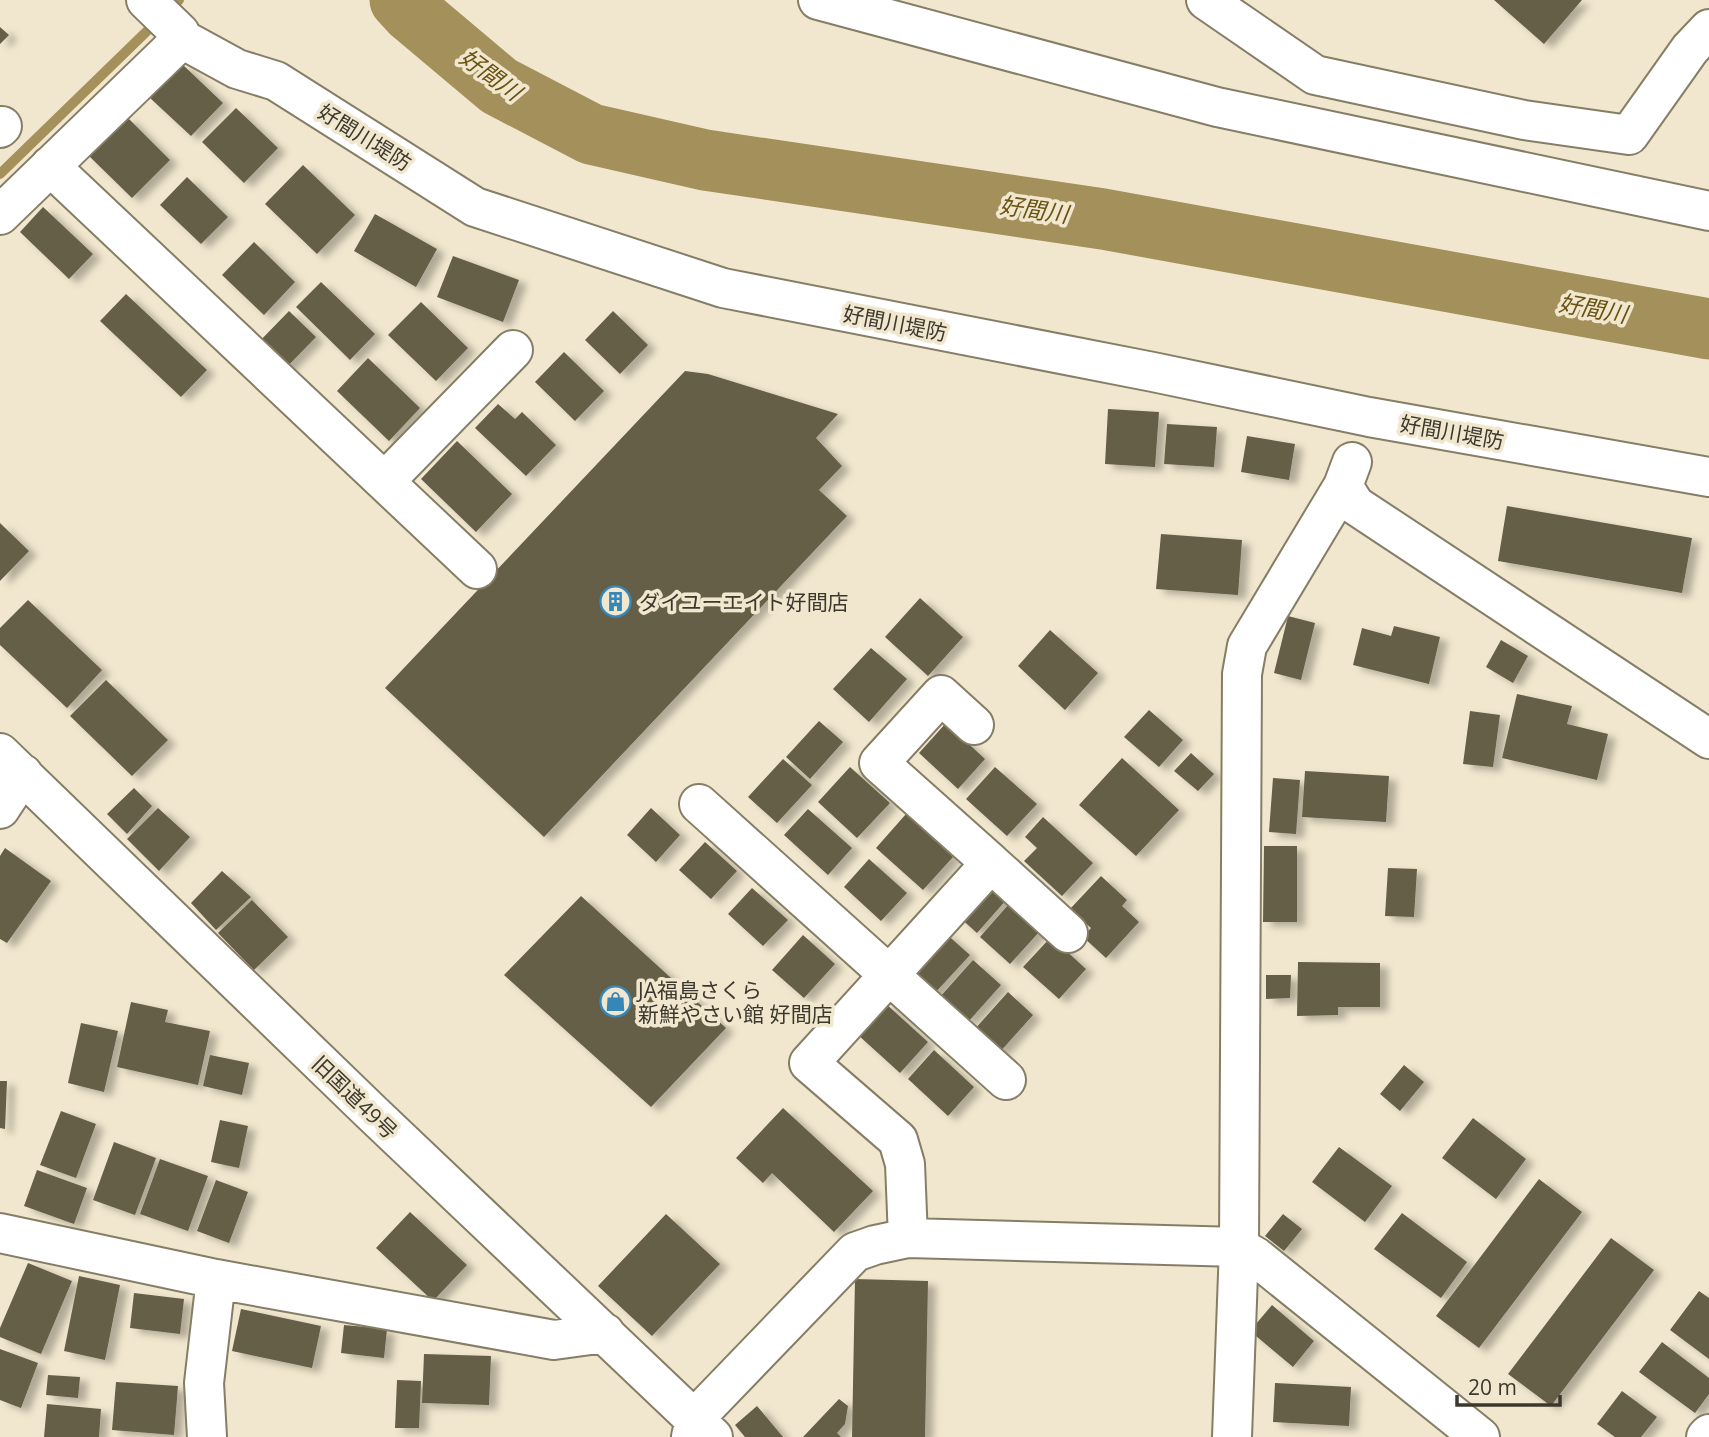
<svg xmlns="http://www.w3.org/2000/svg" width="1709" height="1437" font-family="'Open Sans','Noto Sans JP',sans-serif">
<defs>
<filter id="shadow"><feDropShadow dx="8" dy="4.5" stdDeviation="3.5" flood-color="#0004"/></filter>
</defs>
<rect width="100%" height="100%" fill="#f1e7ce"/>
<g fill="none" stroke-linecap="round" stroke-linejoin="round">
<path stroke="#a4905b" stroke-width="10" d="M 0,174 L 179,0"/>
<path stroke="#a4905b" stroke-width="61" d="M 400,0 L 411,12 L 499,86 L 591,134 L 705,160 L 1103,219 L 1709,329"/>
</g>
<path fill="#665e47" filter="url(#shadow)" d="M 1494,0 L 1582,0 L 1544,44 Z
M 0,27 L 9,35 L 0,44 Z
M 182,64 L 223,103 L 191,136 L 150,98 Z
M 236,108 L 278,148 L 244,183 L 202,142 Z
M 127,117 L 170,160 L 132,198 L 88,155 Z
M 303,165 L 355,215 L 317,254 L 265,204 Z
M 187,177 L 228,217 L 201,244 L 160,205 Z
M 43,207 L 93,254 L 69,279 L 20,232 Z
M 375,214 L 437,249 L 416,287 L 354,251 Z
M 254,242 L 295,282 L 264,315 L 222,275 Z
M 453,256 L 519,280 L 503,322 L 437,297 Z
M 321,282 L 375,334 L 350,360 L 296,307 Z
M 126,294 L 207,370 L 181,397 L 100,321 Z
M 421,302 L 468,348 L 436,381 L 388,335 Z
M 289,311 L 316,337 L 281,373 L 254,347 Z
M 613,311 L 648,345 L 620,374 L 585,340 Z
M 564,352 L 604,391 L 575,421 L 535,382 Z
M 368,358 L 420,408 L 389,441 L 337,391 Z
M 685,371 L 708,374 L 838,414 L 816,438 L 842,466 L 819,490 L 847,516 L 544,837 L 385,688 Z
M 498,404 L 515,419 L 522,412 L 556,445 L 526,476 L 475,428 Z
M 1108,409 L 1159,412 L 1155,467 L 1105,464 Z
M 1167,424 L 1217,427 L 1214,467 L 1164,464 Z
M 1247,436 L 1295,444 L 1289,480 L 1241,472 Z
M 457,441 L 512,494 L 476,532 L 421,479 Z
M 1507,506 L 1692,538 L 1682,593 L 1498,561 Z
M 0,523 L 29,551 L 0,581 Z
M 1161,534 L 1242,540 L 1238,595 L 1156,589 Z
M 920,598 L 963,637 L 928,676 L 885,637 Z
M 28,600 L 102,670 L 67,708 L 0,645 L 0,628 Z
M 1288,616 L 1315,623 L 1301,680 L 1274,673 Z
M 1394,626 L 1440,637 L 1429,684 L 1353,665 L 1362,628 L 1391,636 Z
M 1050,630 L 1098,673 L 1065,710 L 1018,666 Z
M 1501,640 L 1528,656 L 1513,683 L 1486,667 Z
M 871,648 L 907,679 L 869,722 L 833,689 Z
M 106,680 L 168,740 L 132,776 L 70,716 Z
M 1517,694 L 1572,706 L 1567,724 L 1608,734 L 1597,780 L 1502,758 Z
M 1149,710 L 1183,740 L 1159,767 L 1124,737 Z
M 1470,711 L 1500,715 L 1493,767 L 1463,764 Z
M 819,721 L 843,742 L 810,779 L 786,757 Z
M 946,723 L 985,759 L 958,789 L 919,753 Z
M 1191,753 L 1214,774 L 1198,791 L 1174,771 Z
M 1122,758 L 1179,810 L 1136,856 L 1079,805 Z
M 783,759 L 812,785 L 777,823 L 748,797 Z
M 850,767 L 890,803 L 857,838 L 818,802 Z
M 995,767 L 1037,804 L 1007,836 L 966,799 Z
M 1305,771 L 1389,776 L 1386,822 L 1302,817 Z
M 1273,778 L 1300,780 L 1296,834 L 1269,832 Z
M 134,788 L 152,806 L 127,834 L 107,814 Z
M 158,808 L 190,837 L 159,871 L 127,839 Z
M 651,808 L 680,835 L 656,862 L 627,835 Z
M 808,809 L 852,848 L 828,875 L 784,835 Z
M 906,814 L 953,857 L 923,890 L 876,848 Z
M 1043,817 L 1093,863 L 1062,896 L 1024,861 L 1037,848 L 1025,837 Z
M 705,842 L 737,871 L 711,899 L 679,870 Z
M 1264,846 L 1297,846 L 1297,922 L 1263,922 Z
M 5,848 L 51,881 L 7,943 L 0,939 L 0,856 Z
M 869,859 L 907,893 L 881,921 L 844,887 Z
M 1388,868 L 1417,869 L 1414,917 L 1385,916 Z
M 222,871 L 251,897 L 216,930 L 191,903 Z
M 1101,876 L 1127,900 L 1122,906 L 1139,922 L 1106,958 L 1083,937 L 1091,928 L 1070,909 Z
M 989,883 L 1007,899 L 977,933 L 959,917 Z
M 752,888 L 788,920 L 763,946 L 728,914 Z
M 581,896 L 726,1028 L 651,1107 L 504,975 Z
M 252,900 L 288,937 L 254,970 L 218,933 Z
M 1009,904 L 1040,931 L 1010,964 L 980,937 Z
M 944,932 L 970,955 L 933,995 L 908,972 Z
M 803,935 L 835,964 L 804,998 L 772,970 Z
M 1051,937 L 1086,969 L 1059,999 L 1023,967 Z
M 973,960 L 1001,985 L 968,1022 L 940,997 Z
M 1298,962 L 1380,963 L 1380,1007 L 1338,1007 L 1338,1015 L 1297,1016 Z
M 1266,975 L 1291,975 L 1290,998 L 1266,999 Z
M 1008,992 L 1033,1015 L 999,1053 L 974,1030 Z
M 131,1002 L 168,1010 L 165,1022 L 210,1031 L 198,1085 L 117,1067 Z
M 885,1003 L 928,1042 L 900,1073 L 857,1034 Z
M 81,1023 L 118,1031 L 104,1092 L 68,1083 Z
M 934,1050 L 974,1087 L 948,1116 L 908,1079 Z
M 210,1055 L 249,1063 L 242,1095 L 203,1086 Z
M 1404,1065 L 1424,1082 L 1400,1111 L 1380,1094 Z
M 0,1081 L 7,1081 L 5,1129 L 0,1128 Z
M 783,1108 L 873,1191 L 834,1232 L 772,1173 L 763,1183 L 736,1158 Z
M 61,1111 L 96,1124 L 76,1178 L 40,1165 Z
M 1473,1118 L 1526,1159 L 1496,1199 L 1442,1158 Z
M 220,1120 L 248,1126 L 239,1168 L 211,1162 Z
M 114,1142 L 156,1158 L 135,1215 L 93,1200 Z
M 1339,1147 L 1392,1186 L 1365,1222 L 1312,1182 Z
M 160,1159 L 208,1176 L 188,1231 L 140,1214 Z
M 37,1170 L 87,1188 L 74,1224 L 24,1206 Z
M 1539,1179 L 1582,1212 L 1479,1348 L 1436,1316 Z
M 216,1180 L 248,1192 L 229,1243 L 197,1231 Z
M 410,1212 L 467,1265 L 433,1301 L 376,1248 Z
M 1402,1213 L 1467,1262 L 1441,1298 L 1374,1249 Z
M 666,1214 L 720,1264 L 652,1336 L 598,1286 Z
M 1283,1214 L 1302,1229 L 1284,1251 L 1265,1236 Z
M 1611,1238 L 1654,1270 L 1551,1406 L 1508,1374 Z
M 28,1263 L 72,1281 L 41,1354 L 0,1337 L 0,1328 Z
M 79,1276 L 120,1285 L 105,1360 L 64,1351 Z
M 855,1279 L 928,1281 L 925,1437 L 852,1437 Z
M 1699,1291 L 1709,1298 L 1709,1359 L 1670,1330 Z
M 134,1293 L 184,1299 L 180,1334 L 130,1328 Z
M 1272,1305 L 1314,1341 L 1293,1367 L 1250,1331 Z
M 241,1309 L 321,1326 L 312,1368 L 232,1351 Z
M 344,1325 L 387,1329 L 384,1358 L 341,1353 Z
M 1662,1342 L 1709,1378 L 1709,1394 L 1695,1413 L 1639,1372 Z
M 0,1349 L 38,1363 L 21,1408 L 0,1400 Z
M 424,1354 L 491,1356 L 489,1405 L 422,1403 Z
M 48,1375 L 80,1377 L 78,1398 L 46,1395 Z
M 397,1380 L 421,1381 L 419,1428 L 395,1428 Z
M 116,1382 L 178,1386 L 174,1435 L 112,1430 Z
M 1275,1383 L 1351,1387 L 1349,1426 L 1273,1422 Z
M 1622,1391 L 1657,1417 L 1641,1437 L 1615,1437 L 1597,1424 Z
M 839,1399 L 848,1406 L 845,1424 L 837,1433 L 841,1437 L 803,1437 Z
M 47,1404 L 101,1409 L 99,1437 L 44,1437 Z
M 757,1406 L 783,1437 L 745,1437 L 735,1425 Z"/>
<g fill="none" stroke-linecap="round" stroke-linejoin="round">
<defs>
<path id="minor" d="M 146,0 L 180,33 L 182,39 L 237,69 L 276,81 L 475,207 L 723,288 L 1153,372 L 1369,417 L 1709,477
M 818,0 L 1217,107 L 1709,211
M 1206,0 L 1315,75 L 1524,120 L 1629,135 L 1690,49 L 1709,29
M 0,128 L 2,126
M 50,166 L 477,569
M 0,215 L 182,39
M 385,481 L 513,350
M 1343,486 L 1355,505 L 1709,739
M 0,753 L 371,1112 L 713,1437
M 699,804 L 1006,1080
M 0,809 L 23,774
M 991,863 L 1068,933
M 0,1233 L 216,1279 L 554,1340 L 605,1333
M 908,1238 L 905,1164 L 898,1140 L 809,1063 L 991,863 L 879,763 L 941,695 L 974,725
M 207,1437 L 204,1383 L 216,1279
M 691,1437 L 695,1418 L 855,1252 L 875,1245 L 908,1238 L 1239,1247 L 1256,1257 L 1480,1437
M 1232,1437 L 1239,1247 L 1242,674 L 1247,646 L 1343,486 L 1352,462
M 1706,1437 L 1709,1434"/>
</defs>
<use href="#minor" stroke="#867d66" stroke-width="42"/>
<use href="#minor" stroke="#fff" stroke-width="38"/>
</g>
<defs>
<symbol id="building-ring" viewBox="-11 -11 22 22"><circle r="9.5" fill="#f1e7ce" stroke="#3786b8" stroke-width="1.5"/><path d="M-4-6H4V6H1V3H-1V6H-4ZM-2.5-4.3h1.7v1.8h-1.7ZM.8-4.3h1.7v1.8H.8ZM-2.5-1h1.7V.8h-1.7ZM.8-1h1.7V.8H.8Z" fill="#3786b8"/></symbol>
<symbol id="shop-ring" viewBox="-11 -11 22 22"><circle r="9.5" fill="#f1e7ce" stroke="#3786b8" stroke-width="1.5"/><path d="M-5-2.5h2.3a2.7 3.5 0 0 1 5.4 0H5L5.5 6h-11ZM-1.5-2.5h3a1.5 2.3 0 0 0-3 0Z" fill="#3786b8"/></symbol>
</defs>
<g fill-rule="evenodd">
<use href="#building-ring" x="598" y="584" width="35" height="35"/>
<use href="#shop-ring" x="598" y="984" width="35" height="35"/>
</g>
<g text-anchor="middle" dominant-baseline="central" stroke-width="7" stroke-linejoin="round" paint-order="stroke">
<g font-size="21" fill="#3c382e" stroke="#f1e7ce">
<text transform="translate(365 137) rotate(32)">好間川堤防</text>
<text transform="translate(895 323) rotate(11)">好間川堤防</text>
<text transform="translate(1452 432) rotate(10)">好間川堤防</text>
<text transform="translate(355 1097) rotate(44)">旧国道49号</text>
</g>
<g font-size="21" fill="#3c382e" stroke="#f1e7ce" text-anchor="start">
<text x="639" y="602">ダイユーエイト好間店</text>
<text x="638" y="990">JA福島さくら<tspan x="638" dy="24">新鮮やさい館 好間店</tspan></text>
</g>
<g font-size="23" font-style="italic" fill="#685312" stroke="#f1e7ce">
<text transform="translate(491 74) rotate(36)">好間川</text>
<text transform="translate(1034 209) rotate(8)">好間川</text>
<text transform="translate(1593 308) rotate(10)">好間川</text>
</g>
</g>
<path d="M1457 1395v10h103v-10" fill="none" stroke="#3c382e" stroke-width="3.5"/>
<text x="1468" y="1395" font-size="21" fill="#3c382e" stroke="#f1e7ce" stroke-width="5" paint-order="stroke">20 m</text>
</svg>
